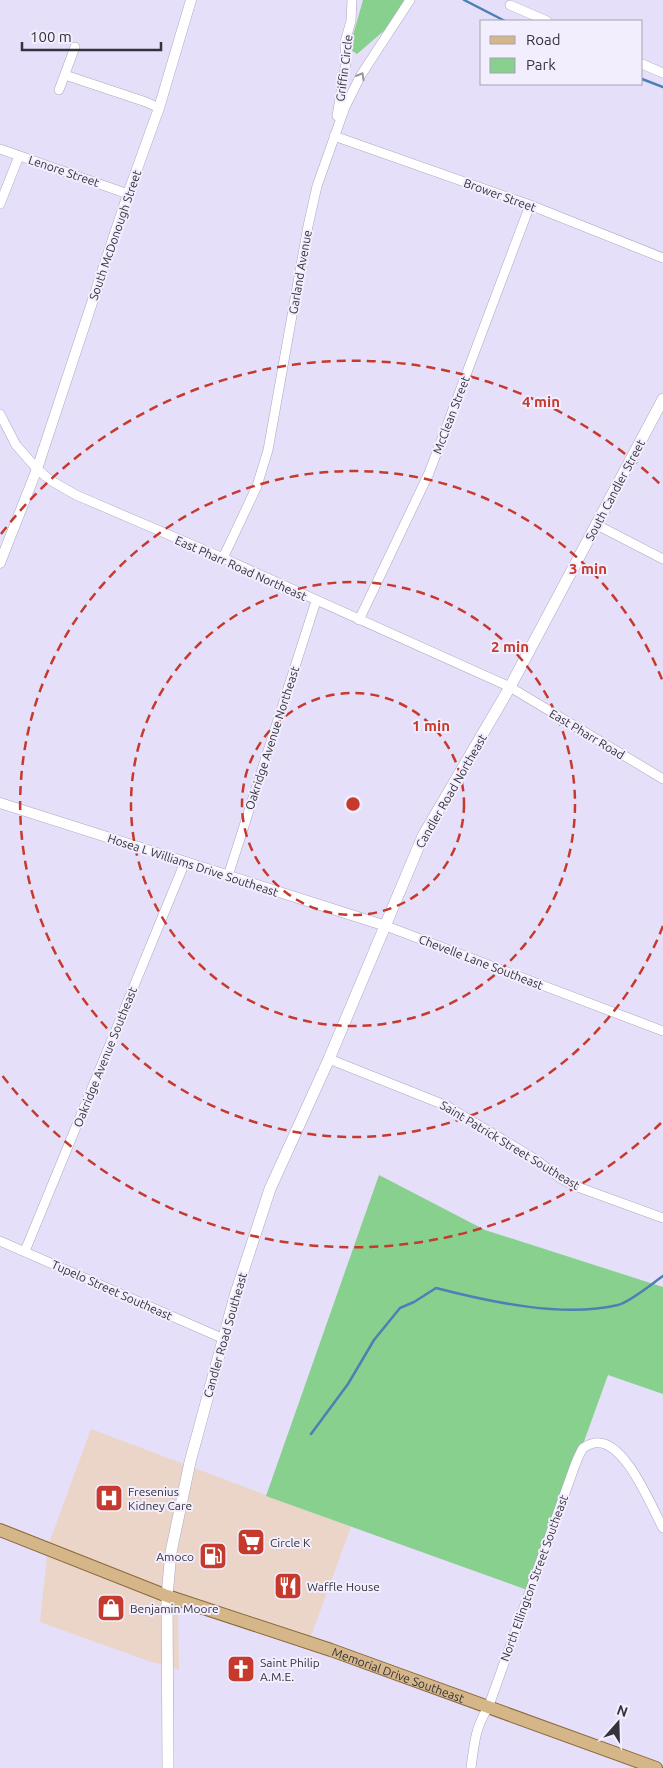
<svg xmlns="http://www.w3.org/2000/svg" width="663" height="1768" font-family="Ubuntu,sans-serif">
<rect width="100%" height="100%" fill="#e6dff9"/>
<path fill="#ead5c8" d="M 91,1429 L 351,1527 L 308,1644 L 178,1607 L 179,1670 L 167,1665 L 151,1662 L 40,1622 L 48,1546 Z"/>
<path fill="#88d08d" d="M 363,0 L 405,0 L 386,29 L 357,54 L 351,50 L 353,35 Z
M 379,1175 L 485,1230 L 663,1287 L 663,1394 L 608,1375 L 530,1591 L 266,1496 Z"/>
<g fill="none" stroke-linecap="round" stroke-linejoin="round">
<path stroke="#4e7fb5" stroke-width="2.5" d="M 464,0 L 505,21
M 642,79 L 663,87
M 311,1434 L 348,1384 L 374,1340 L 400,1308 L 414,1302 L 436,1288 C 490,1302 564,1318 618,1305 C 630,1302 653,1283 663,1276"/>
<defs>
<path id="minor" d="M 510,5 L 547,21
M 642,64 L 663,73
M 65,75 L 146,102 L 159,108
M 59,90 L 75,47
M 337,116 L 346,62 L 345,42 L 351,21 L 352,0
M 334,136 L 530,205 L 663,258
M 0,149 L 128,194
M 0,204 L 19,156
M 0,414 L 16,445 L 37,469 L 50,480 L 76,495 L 223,558 L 510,687 L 663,779
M 597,525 L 663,559
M 223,558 L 257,486 L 268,450 L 308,226 L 317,186 L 345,107 L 361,75 L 410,0
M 359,620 L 429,473 L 530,205
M 228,876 L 316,601
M 386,926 L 663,1031
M 329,1059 L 447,1106 L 535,1159 L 560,1178 L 575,1186 L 663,1218
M 0,1241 L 224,1339
M 25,1251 L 185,862
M 471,1768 C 474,1746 475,1727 488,1708 L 575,1465 C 577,1460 580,1453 583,1448 C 586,1446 590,1444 594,1443 C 624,1437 651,1506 663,1528"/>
<path id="tertiary" d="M 0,563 L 37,469 L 128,194 L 159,108 L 191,0
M 0,803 L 386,926"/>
<path id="secondary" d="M 168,1768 L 167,1596 L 171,1552 L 190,1462 L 235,1296 L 270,1189 L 329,1059 L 423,836 L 510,687 L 663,399"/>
<g id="primary">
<path id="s1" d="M 0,1530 L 167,1596 L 331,1650 L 656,1768"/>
</g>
</defs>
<use href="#minor" stroke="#aea7c0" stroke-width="10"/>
<use href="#tertiary" stroke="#aea7c0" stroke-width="11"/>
<use href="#secondary" stroke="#aea7c0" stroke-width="12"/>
<use href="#primary" stroke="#8a683b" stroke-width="14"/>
<use href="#minor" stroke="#fff" stroke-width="9"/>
<use href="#tertiary" stroke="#fff" stroke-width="10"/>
<use href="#secondary" stroke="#fff" stroke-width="11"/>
<use href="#primary" stroke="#d4b689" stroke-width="12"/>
</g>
<defs><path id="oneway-chevron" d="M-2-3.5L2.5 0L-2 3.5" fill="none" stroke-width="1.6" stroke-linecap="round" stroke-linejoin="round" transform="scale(1.25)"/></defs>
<use stroke="#9a989e" href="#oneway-chevron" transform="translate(361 76) rotate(-60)"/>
<g fill="none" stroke="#c6392d" stroke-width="2.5" stroke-dasharray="9 6">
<circle cx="353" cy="804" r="111"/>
<circle cx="353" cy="804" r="222"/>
<path d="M663 926A333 333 0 1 1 663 682"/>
<path d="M661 1123A444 444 0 0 1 1 1074M1 534A444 444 0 0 1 661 485"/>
</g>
<defs>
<symbol id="hospital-square" viewBox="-11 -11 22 22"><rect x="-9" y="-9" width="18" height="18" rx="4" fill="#c6392d" stroke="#f2eefe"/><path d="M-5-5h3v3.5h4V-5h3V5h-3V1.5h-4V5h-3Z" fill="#fff"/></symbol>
<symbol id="supermarket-square" viewBox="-11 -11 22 22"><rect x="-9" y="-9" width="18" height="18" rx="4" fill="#c6392d" stroke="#f2eefe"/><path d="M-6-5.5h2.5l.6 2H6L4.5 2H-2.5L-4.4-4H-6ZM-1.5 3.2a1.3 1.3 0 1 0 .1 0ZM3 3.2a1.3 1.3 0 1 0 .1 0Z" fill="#fff"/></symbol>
<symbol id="fuel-square" viewBox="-11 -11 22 22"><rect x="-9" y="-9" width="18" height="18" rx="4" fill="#c6392d" stroke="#f2eefe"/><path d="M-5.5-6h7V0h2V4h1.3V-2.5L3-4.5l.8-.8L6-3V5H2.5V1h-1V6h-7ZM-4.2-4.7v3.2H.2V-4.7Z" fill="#fff"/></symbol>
<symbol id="restaurant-square" viewBox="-11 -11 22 22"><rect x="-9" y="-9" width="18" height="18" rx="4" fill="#c6392d" stroke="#f2eefe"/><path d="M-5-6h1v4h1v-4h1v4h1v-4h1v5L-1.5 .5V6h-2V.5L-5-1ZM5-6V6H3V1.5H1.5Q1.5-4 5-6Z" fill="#fff"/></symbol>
<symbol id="shop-square" viewBox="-11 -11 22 22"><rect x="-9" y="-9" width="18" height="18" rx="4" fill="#c6392d" stroke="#f2eefe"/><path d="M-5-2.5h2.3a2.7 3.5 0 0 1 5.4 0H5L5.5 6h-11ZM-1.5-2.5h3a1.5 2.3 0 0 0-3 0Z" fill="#fff"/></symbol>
<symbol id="church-square" viewBox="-11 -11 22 22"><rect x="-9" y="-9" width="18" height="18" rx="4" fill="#c6392d" stroke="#f2eefe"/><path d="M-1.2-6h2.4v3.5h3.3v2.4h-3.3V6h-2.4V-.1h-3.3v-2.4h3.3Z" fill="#fff"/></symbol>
</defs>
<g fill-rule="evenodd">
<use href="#hospital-square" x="93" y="1482" width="32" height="32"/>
<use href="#supermarket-square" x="235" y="1526" width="32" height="32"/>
<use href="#fuel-square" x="197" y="1540" width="32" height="32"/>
<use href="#restaurant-square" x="272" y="1570" width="32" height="32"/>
<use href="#shop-square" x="95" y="1592" width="32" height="32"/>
<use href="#church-square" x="225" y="1653" width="32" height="32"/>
</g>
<g text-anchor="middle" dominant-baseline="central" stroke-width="4" stroke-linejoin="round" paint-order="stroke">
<g font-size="12" fill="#35323c" stroke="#f2eefe">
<text transform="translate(344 68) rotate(-83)">Griffin Circle</text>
<text transform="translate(64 171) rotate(19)">Lenore Street</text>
<text transform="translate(500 195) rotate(20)">Brower Street</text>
<text transform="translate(115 235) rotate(-71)">South McDonough Street</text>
<text transform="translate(300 272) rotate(-80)">Garland Avenue</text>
<text transform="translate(451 415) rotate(-69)">McClean Street</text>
<text transform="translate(615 490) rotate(-62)">South Candler Street</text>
<text transform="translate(241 568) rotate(24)">East Pharr Road Northeast</text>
<text transform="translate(587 734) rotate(31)">East Pharr Road</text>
<text transform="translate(272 738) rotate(-72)">Oakridge Avenue Northeast</text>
<text transform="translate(451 791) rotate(-60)">Candler Road Northeast</text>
<text transform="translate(193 865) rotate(18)">Hosea L Williams Drive Southeast</text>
<text transform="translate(481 962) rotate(21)">Chevelle Lane Southeast</text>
<text transform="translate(105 1057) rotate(-68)">Oakridge Avenue Southeast</text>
<text transform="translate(510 1145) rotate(31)">Saint Patrick Street Southeast</text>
<text transform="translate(112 1290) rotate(24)">Tupelo Street Southeast</text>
<text transform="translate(225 1335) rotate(-74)">Candler Road Southeast</text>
<text transform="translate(534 1578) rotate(-70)">North Ellington Street Southeast</text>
<text stroke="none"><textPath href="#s1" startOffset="424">Memorial Drive Southeast</textPath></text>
</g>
<g font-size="12" fill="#35323c" stroke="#f2eefe" text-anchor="start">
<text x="128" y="1491">Fresenius<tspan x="128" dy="14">Kidney Care</tspan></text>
<text x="270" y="1542">Circle K</text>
<text x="194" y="1556" text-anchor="end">Amoco</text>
<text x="307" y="1586">Waffle House</text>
<text x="130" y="1608">Benjamin Moore</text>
<text x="260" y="1662">Saint Philip<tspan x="260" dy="14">A.M.E.</tspan></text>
</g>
</g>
<circle cx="353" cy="804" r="8" fill="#c6392d" stroke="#f2eefe" stroke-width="2.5"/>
<g font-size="15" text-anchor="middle" font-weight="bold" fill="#c6392d" stroke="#f2eefe" stroke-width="4" stroke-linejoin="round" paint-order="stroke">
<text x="541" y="407">4 min</text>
<text x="588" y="574">3 min</text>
<text x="510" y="652">2 min</text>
<text x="431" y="731">1 min</text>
</g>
<rect x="480" y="20" width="162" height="65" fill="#f2eefe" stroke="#a6a3b0"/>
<rect x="490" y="36" width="25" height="8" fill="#d4b689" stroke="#a6a3b0"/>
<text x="526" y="45" font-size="15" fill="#35323c">Road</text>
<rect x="490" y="58" width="25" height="15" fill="#88d08d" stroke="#a6a3b0"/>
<text x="526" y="70" font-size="15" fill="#35323c">Park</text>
<g transform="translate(618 1723) rotate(20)" stroke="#f2eefe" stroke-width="4" paint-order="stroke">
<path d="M0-4L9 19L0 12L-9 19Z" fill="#35323c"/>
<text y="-8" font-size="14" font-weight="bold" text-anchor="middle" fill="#35323c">N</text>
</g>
<path d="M22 42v8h139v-8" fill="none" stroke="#35323c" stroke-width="2.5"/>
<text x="30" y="42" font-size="15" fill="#35323c" stroke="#f2eefe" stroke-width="4" paint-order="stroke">100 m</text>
</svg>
